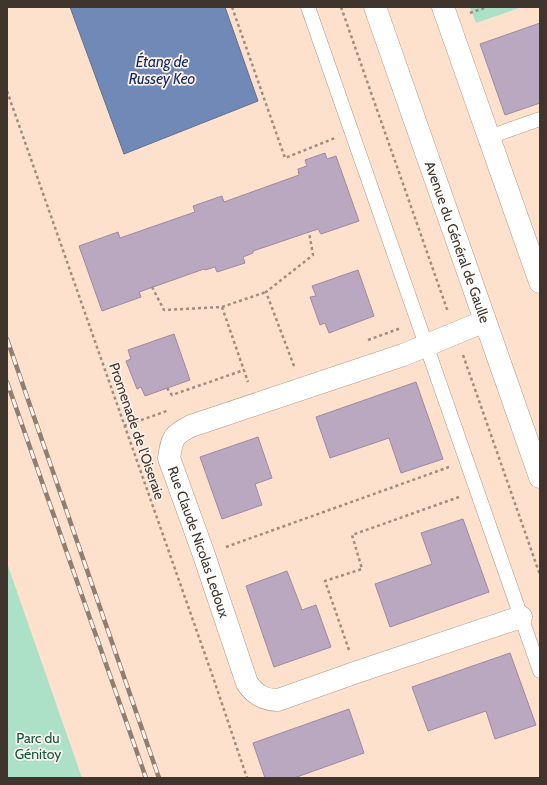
<svg xmlns="http://www.w3.org/2000/svg" width="547" height="785" font-family="Cabin,sans-serif">
<rect width="100%" height="100%" fill="#fde1cc"/>
<path fill="#ace1c8" d="M 470,7 L 522,7 L 476,23 Z
M 7,563 L 82,778 L 7,778 Z"/>
<path fill="#7189b6" stroke="#62708d" d="M 70,7 L 225,7 L 258,101 L 124,154 Z"/>
<path fill="#baa7c0" stroke="#9d8aa3" d="M 540,23 L 540,103 L 505,115 L 480,44 Z
M 325,153 L 327,159 L 336,156 L 359,221 L 321,234 L 318,229 L 253,251 L 253,253 L 243,257 L 245,263 L 217,272 L 215,267 L 205,270 L 204,269 L 139,292 L 141,297 L 102,311 L 79,246 L 118,232 L 120,238 L 195,212 L 193,206 L 222,196 L 224,202 L 299,175 L 298,169 L 307,166 L 305,160 Z
M 358,270 L 374,316 L 329,333 L 325,323 L 320,325 L 310,297 L 316,296 L 312,286 Z
M 174,334 L 190,380 L 145,396 L 141,387 L 137,389 L 126,361 L 131,359 L 128,350 Z
M 416,382 L 443,459 L 401,473 L 389,438 L 330,458 L 316,417 Z
M 258,437 L 272,478 L 255,484 L 262,505 L 222,519 L 200,457 Z
M 463,519 L 489,592 L 390,627 L 375,584 L 432,564 L 421,533 Z
M 287,571 L 302,610 L 316,605 L 331,647 L 274,667 L 246,586 Z
M 510,653 L 536,725 L 495,739 L 486,711 L 428,731 L 412,687 Z
M 349,709 L 364,753 L 294,778 L 265,778 L 253,743 Z"/>
<g fill="none" stroke-linecap="round" stroke-linejoin="round">
<defs>
<path id="lane" d="M 308,7 L 540,671
M 489,137 L 540,119"/>
<g id="street">
<path d="M 443,7 L 540,282"/>
<path id="s1" d="M 485,321 L 403,355 L 191,426 C 173,435 172,438 169,458 L 204,555 L 247,683 C 255,695 264,700 278,700 L 357,672 L 521,617"/>
</g>
<g id="secondary">
<path id="s2" d="M 375,7 L 540,477"/>
</g>
</defs>
<use href="#lane" stroke="#b19783" stroke-width="15"/>
<use href="#street" stroke="#b19783" stroke-width="23"/>
<use href="#secondary" stroke="#b19783" stroke-width="23"/>
<path stroke="#a08d7e" stroke-width="2.5" stroke-dasharray="3 3" stroke-linecap="butt" d="M 232,7 L 285,158 L 335,138
M 341,7 L 448,312
M 470,13 L 487,7
M 7,91 L 214,680 L 247,778
M 152,287 L 164,310 L 222,307 L 248,382
M 222,307 L 266,292
M 368,340 L 401,328
M 463,355 L 540,575
M 294,366 L 266,292 L 313,255 L 309,232
M 167,388 L 172,395 L 244,370
M 124,426 L 167,411
M 226,547 L 449,467
M 349,650 L 325,581 L 362,569 L 352,535 L 459,497"/>
<use href="#lane" stroke="#fff" stroke-width="14"/>
<use href="#street" stroke="#fff" stroke-width="22"/>
<use href="#secondary" stroke="#fff" stroke-width="22"/>
<defs>
<path id="rail" d="M 7,339 L 159,778
M 7,382 L 146,778"/>
</defs>
<use href="#rail" stroke="#907e70" stroke-width="4.5"/>
<use href="#rail" stroke="#fef2ea" stroke-width="3" stroke-dasharray="9" stroke-linecap="butt"/>
</g>
<g text-anchor="middle" dominant-baseline="central" stroke-width="3.5" stroke-linejoin="round" paint-order="stroke">
<g font-size="14" fill="#3f352c" stroke="#fef2ea">
<text stroke="none"><textPath href="#s2" startOffset="249">Avenue du Général de Gaulle</textPath></text>
<text transform="translate(137 431) rotate(71)">Promenade de l'Oiseraie</text>
<text stroke="none"><textPath href="#s1" startOffset="443">Rue Claude Nicolas Ledoux</textPath></text>
</g>
<g font-size="14" fill="#0b5940" stroke="#fef2ea">
<text x="38" y="738">Parc du<tspan x="38" dy="16">Génitoy</tspan></text>
</g>
<g font-size="15" font-style="italic" fill="#102a61" stroke="#fef2ea">
<text x="162" y="62">Étang de<tspan x="162" dy="17">Russey Keo</tspan></text>
</g>
</g>
<rect width="547" height="785" fill="none" stroke="#3f352c" stroke-width="16"/>
</svg>
